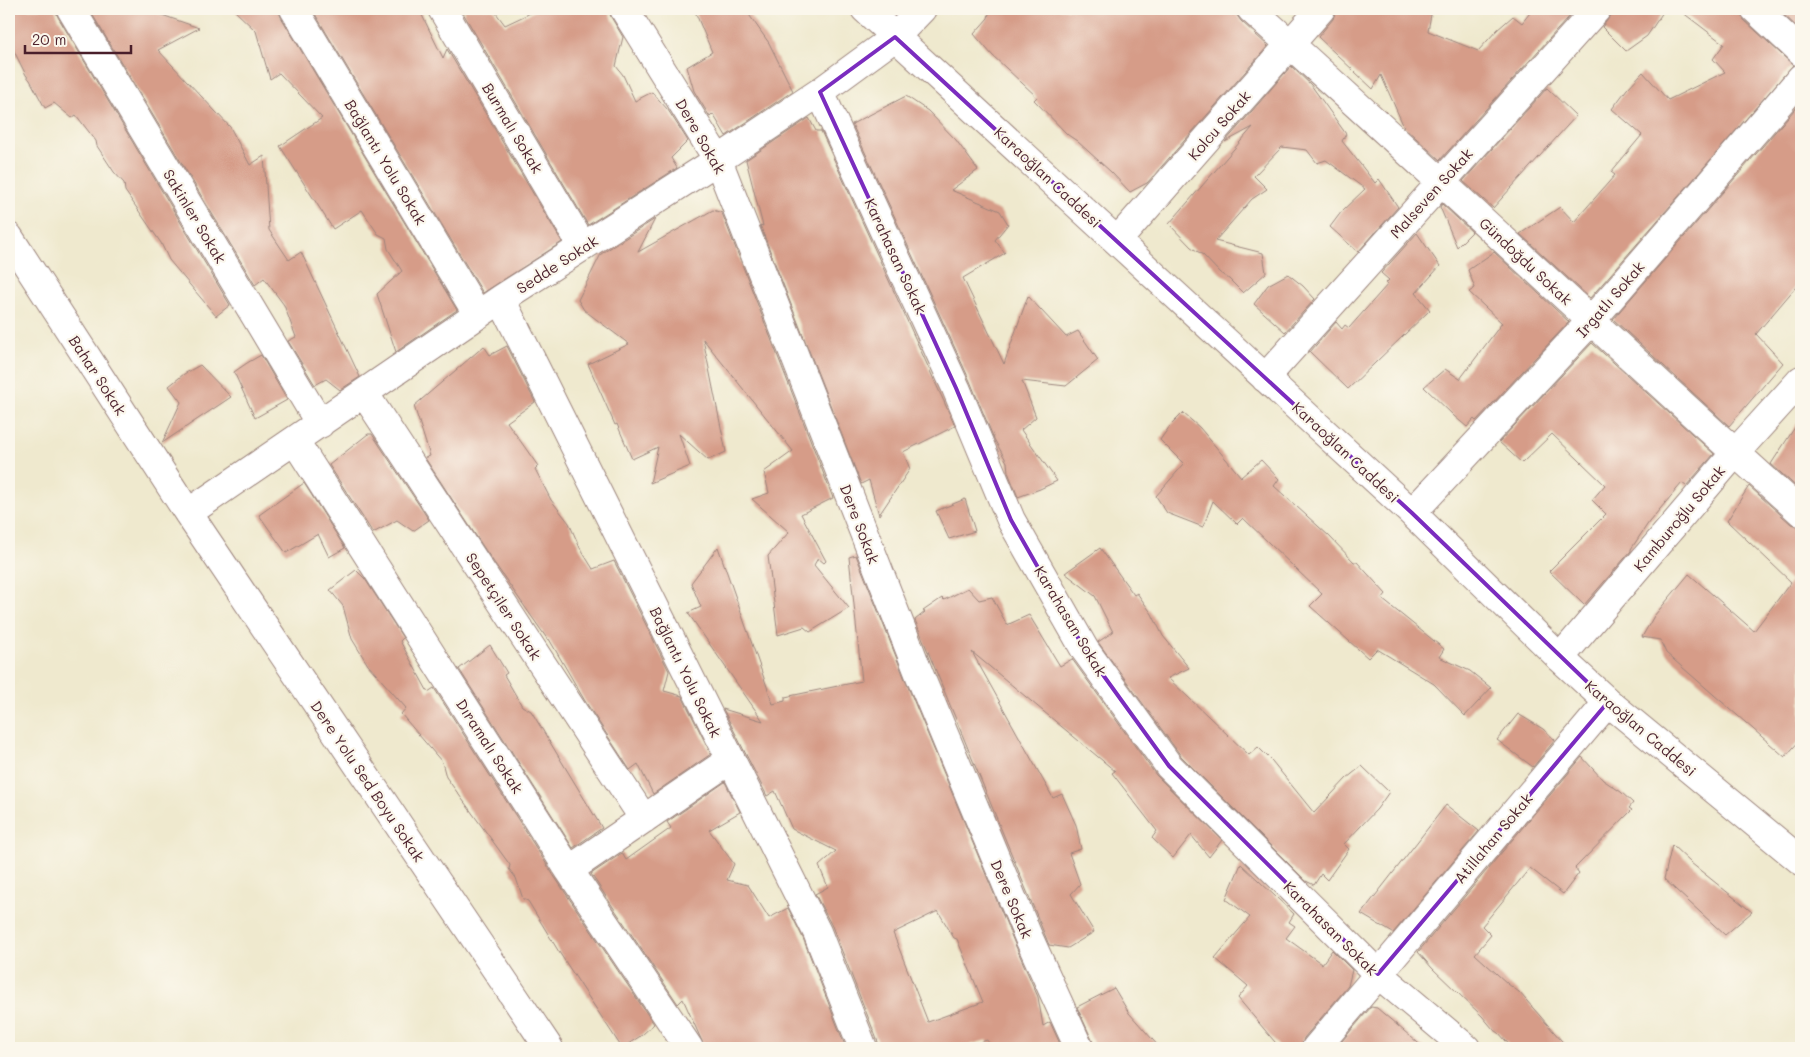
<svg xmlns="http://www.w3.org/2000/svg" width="1810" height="1057" font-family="Mali,sans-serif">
<rect width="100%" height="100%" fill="#fbf7ec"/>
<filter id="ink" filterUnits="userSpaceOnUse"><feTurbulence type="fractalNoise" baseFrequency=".02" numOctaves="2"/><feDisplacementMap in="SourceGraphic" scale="10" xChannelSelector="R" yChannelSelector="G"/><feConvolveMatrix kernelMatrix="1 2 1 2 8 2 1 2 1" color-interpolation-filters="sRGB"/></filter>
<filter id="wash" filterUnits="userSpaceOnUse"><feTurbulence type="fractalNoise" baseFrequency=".0096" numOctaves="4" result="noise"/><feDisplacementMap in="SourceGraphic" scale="20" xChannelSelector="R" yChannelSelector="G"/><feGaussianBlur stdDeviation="1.12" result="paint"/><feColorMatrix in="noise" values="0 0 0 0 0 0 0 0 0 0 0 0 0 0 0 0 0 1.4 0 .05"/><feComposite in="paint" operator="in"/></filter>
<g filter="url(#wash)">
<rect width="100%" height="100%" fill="#efe9ce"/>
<g id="blocks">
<path fill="#d69c88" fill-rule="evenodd" d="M 9,9 L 55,9 L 58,17 L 230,305 L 216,316 L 169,260 L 161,243 L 125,191 L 124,183 L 114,172 L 97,146 L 96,141 L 76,115 L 72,118 L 54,103 L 45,108 L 30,80 L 26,75 L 9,41 Z
M 89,9 L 145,9 L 199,28 L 158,50 L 230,127 L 250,165 L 264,156 L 269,230 L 289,260 L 301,252 L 360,377 L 340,390 L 326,379 L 315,385 L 288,341 L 296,337 L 284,305 L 264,278 L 255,285 Z
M 233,9 L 278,9 L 281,17 L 457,310 L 396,352 L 377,294 L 402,271 L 388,249 L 386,238 L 378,234 L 362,210 L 333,229 L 280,146 L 322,118 L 279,73 L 270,79 L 256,31 Z
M 312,9 L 419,9 L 443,58 L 447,49 L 562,242 L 483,293 Z
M 465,9 L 493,9 L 505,25 L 539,9 L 608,9 L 611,17 L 623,37 L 616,66 L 623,75 L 635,101 L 652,92 L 668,110 L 688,141 L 671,158 L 677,168 L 588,225 L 463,13 Z
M 694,9 L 745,9 L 769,43 L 793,91 L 726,136 L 713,114 L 710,117 L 694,91 L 687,67 L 712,52 Z
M 990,9 L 1236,9 L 1236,14 L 1241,21 L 1268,46 L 1147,183 L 1130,192 L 1111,172 L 1077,141 L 1068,135 L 1034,100 L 1037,97 L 992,55 L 974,34 L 988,18 Z
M 1336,9 L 1432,9 L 1428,31 L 1478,51 L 1497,30 L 1513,16 L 1522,23 L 1533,9 L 1576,9 L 1440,160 L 1404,127 L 1381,75 L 1373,89 L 1318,37 L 1333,19 Z
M 1616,9 L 1665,9 L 1647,36 L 1626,51 L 1602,27 Z
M 1678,9 L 1740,9 L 1740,14 L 1744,20 L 1793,65 L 1590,298 L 1520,234 L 1560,207 L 1574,222 L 1615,175 L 1611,172 L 1642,135 L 1612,109 L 1627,89 L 1643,72 L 1668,100 L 1725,72 L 1713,59 L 1724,44 Z
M 1778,9 L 1801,9 L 1801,31 Z
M 1291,66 L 1311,85 L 1346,134 L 1342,141 L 1375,183 L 1379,179 L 1398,207 L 1358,252 L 1330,227 L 1342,211 L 1365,189 L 1326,160 L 1317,163 L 1307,150 L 1282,147 L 1254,176 L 1267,189 L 1252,199 L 1215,241 L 1263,253 L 1266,273 L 1243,293 L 1229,279 L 1220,273 L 1203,255 L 1191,247 L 1169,224 L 1253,127 L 1225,142 Z
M 1547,88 L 1576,116 L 1493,208 L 1463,181 Z
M 906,96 L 928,111 L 956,140 L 978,170 L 951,190 L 1000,211 L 1008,224 L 995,240 L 1005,253 L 963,278 L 1004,364 L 1028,296 L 1066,337 L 1078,331 L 1098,360 L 1066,386 L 1022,381 L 1036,417 L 1021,430 L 1057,481 L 1040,489 L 1018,497 L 1008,472 L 1007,462 L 994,439 L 970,381 L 852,124 Z
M 1801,102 L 1801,281 L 1756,334 L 1783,363 L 1729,426 L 1613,319 Z
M 809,118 L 816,131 L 821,131 L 955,426 L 903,452 L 910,469 L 879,515 L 869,480 L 861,484 L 760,225 L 763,226 L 746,160 Z
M 1442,204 L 1472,232 L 1457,247 L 1440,207 Z
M 713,210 L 722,213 L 833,498 L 801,514 L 826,561 L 824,563 L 818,558 L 814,565 L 849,608 L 810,632 L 804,627 L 778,635 L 768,556 L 789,532 L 752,499 L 769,493 L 764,472 L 793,451 L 703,339 L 726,452 L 708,460 L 679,434 L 690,466 L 650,483 L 658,447 L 632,459 L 617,424 L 615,425 L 588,364 L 629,344 L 584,310 L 578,300 L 601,254 L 655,219 L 638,252 Z
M 1417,233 L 1440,266 L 1416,293 L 1430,310 L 1348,389 L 1310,352 L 1336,322 L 1342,329 L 1345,325 L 1349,328 L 1388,284 L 1386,283 L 1389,280 L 1381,273 Z
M 1494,252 L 1569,322 L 1476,421 L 1474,419 L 1467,427 L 1454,416 L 1424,387 L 1445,369 L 1460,379 L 1502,323 L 1469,292 L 1475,288 L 1468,270 Z
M 1288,274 L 1303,286 L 1315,299 L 1285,332 L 1254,304 L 1268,285 Z
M 1592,343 L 1714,454 L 1686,486 L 1682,483 L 1649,522 L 1631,549 L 1631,551 L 1584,605 L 1549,571 L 1606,514 L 1592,500 L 1605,485 L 1552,434 L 1522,463 L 1499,442 Z
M 484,346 L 490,355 L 507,346 L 535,402 L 507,422 L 538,466 L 535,469 L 551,500 L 569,523 L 580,548 L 593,569 L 614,561 L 669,671 L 664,691 L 682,696 L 711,754 L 653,794 L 638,764 L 630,770 L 585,701 L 549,639 L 548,640 L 486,551 L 425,458 L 430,456 L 414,406 Z
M 261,355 L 287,400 L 255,418 L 234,372 L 247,363 Z
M 200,365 L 231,397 L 162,443 L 181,402 L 169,386 L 184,374 Z
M 1183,413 L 1200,428 L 1241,477 L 1261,460 L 1279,479 L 1274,486 L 1329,536 L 1354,562 L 1357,562 L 1386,594 L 1382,599 L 1444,649 L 1439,657 L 1470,671 L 1491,688 L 1465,716 L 1434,684 L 1377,649 L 1368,658 L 1310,606 L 1322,594 L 1243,518 L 1237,524 L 1213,501 L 1203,527 L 1167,513 L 1156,496 L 1184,464 L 1160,440 L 1170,426 Z
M 1801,418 L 1801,491 L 1771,464 Z
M 368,434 L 372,434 L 429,520 L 413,531 L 397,520 L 373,533 L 329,465 Z
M 304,483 L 345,548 L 329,557 L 318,534 L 286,553 L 259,515 Z
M 1749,486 L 1791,524 L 1801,527 L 1801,739 L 1785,757 L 1666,653 L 1660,640 L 1642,637 L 1654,616 L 1689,574 L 1754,631 L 1791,582 L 1727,521 Z
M 965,499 L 975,531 L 949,539 L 936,511 Z
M 718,547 L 773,704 L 785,701 L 785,697 L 862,681 L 849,557 L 856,555 L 906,682 L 1014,942 L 1038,997 L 1043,1026 L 1050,1022 L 1062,1048 L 992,1048 L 987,1040 L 960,1048 L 878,1048 L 878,1042 L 832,926 L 815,894 L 828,887 L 819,866 L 836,851 L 792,829 L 775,791 L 767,796 L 723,709 L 763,721 L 688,613 L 701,607 L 691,583 ZM 938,911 L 954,938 L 957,939 L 983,1002 L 928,1022 L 893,933 Z
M 1100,548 L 1134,595 L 1137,593 L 1152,614 L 1163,636 L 1189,668 L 1168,678 L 1249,755 L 1258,747 L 1272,761 L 1314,813 L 1347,778 L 1362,766 L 1389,792 L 1377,809 L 1344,844 L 1349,849 L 1327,880 L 1321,874 L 1314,885 L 1306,881 L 1181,756 L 1098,642 L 1113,632 L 1095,596 L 1065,573 Z
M 356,570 L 365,579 L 403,638 L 400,641 L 428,692 L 434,688 L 556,879 L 654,1024 L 642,1035 L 622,1048 L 559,952 L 528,901 L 523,899 L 516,878 L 509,869 L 510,865 L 446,777 L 442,762 L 401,714 L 406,708 L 368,665 L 352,639 L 343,606 L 330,590 Z
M 968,588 L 979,600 L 992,597 L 1007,625 L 1029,615 L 1060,666 L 1072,659 L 1156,775 L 1222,840 L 1209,857 L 1191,835 L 1173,858 L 1152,838 L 1157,831 L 1112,773 L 1115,771 L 972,652 L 1053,798 L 1062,794 L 1076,825 L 1081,849 L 1069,853 L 1080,884 L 1071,894 L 1094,932 L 1068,948 L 1049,945 L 915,620 L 925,612 L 923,611 L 942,598 L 944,600 Z
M 490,645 L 507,673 L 504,675 L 522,706 L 531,711 L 602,828 L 573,848 L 459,669 Z
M 1518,714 L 1543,729 L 1555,740 L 1533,767 L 1497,740 Z
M 1582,757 L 1603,780 L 1621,792 L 1633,803 L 1629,808 L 1632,810 L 1575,868 L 1579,873 L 1563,894 L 1530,868 L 1482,926 L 1491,935 L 1475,954 L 1508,984 L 1519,992 L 1568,1048 L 1512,1048 L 1499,1033 L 1493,1029 L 1482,1016 L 1432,968 L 1418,952 Z
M 725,782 L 740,812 L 709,830 L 734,864 L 727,880 L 748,885 L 769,918 L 788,908 L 803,938 L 846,1048 L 705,1048 L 683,999 L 678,1004 L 591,874 L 622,853 L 626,860 L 671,828 L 667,822 Z
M 1446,805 L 1479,831 L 1393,933 L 1361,914 Z
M 1672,845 L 1691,863 L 1752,912 L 1725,935 L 1664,879 Z
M 1241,864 L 1294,914 L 1289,922 L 1295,926 L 1286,938 L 1322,964 L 1332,950 L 1352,970 L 1348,986 L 1304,1038 L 1301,1048 L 1280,1048 L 1238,998 L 1248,986 L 1215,958 L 1250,917 L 1226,899 Z
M 1114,988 L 1129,1013 L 1160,1048 L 1094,1048 L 1093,1042 L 1077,1007 Z
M 1371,1007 L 1377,1008 L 1424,1048 L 1336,1048 Z"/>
</g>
</g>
<g filter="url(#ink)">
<use href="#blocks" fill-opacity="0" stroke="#9c847c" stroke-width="1"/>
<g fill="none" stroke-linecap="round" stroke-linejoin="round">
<defs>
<path id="minor" d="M 71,9 L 320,424
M 294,9 L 478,315
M 442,9 L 583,247
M 624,9 L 718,160 L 920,676 L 1028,936 L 1079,1048
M 865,9 L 1412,513 L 1560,658 L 1608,702 L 1801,861
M 1251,9 C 1436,175 1616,346 1801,512
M 1755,9 L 1801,52
M 820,92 L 956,388 L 1011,520 L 1085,650 L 1169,766 L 1378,974 L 1466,1048
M 9,237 L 188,513 L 549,1048
M 1117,241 L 1321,9
M 501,299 L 817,932 L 863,1048
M 1265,378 L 1597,9
M 364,393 L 644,819
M 295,441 L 569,870 L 689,1048
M 188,513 L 501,299 L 718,160 L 820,92 L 895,37 L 922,9
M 1412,513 L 1590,322 L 1801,78
M 1560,658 L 1735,453 L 1801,380
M 569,870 L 730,760
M 1316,1048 L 1608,702"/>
</defs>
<use href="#minor" stroke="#9c847c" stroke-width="30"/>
<use href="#minor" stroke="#fff" stroke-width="28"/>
</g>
</g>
<path fill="none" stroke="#7b2cbf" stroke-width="4" stroke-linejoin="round" d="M 895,37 L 1412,513 L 1608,702 L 1378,974 L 1169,766 L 1085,650 L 1011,520 L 956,388 L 820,92 Z"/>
<g text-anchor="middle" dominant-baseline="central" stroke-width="4.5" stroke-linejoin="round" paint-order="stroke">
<g font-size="15" fill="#4a1f2b" stroke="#fbf7ec">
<text transform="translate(1219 125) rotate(-49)">Kolcu Sokak</text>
<text transform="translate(513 128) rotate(59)">Burmalı Sokak</text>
<text transform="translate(701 136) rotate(60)">Dere Sokak</text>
<text transform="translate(386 162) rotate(59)">Bağlantı Yolu Sokak</text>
<text transform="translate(1048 177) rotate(43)">Karaoğlan Caddesi</text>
<text transform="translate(1431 193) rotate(-48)">Malseven Sokak</text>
<text transform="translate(195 216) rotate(59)">Sakinler Sokak</text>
<text transform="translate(896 256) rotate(65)">Karahasan Sokak</text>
<text transform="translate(1526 261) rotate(43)">Gündoğdu Sokak</text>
<text transform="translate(557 264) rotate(-33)">Sedde Sokak</text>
<text transform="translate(1610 299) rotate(-49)">Irgatlı Sokak</text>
<text transform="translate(98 375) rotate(57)">Bahar Sokak</text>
<text transform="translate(1346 452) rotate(43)">Karaoğlan Caddesi</text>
<text transform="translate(1679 518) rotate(-50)">Kamburoğlu Sokak</text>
<text transform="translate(860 524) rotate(69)">Dere Sokak</text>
<text transform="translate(504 606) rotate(57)">Sepetçiler Sokak</text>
<text transform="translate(1071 621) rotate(59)">Karahasan Sokak</text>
<text transform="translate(686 672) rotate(64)">Bağlantı Yolu Sokak</text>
<text transform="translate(1641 728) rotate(40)">Karaoğlan Caddesi</text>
<text transform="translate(490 746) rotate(57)">Dıramalı Sokak</text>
<text transform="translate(368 781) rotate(56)">Dere Yolu Sed Boyu Sokak</text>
<text transform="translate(1493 838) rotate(-50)">Atillahan Sokak</text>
<text transform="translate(1012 899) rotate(67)">Dere Sokak</text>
<text transform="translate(1331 928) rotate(45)">Karahasan Sokak</text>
</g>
</g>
<rect width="1810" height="1057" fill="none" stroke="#fbf7ec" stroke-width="30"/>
<path d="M25 45v8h106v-8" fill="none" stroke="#4a1f2b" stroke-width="2.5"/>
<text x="32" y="45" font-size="15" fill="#4a1f2b" stroke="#fbf7ec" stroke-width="4" paint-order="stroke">20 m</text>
</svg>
